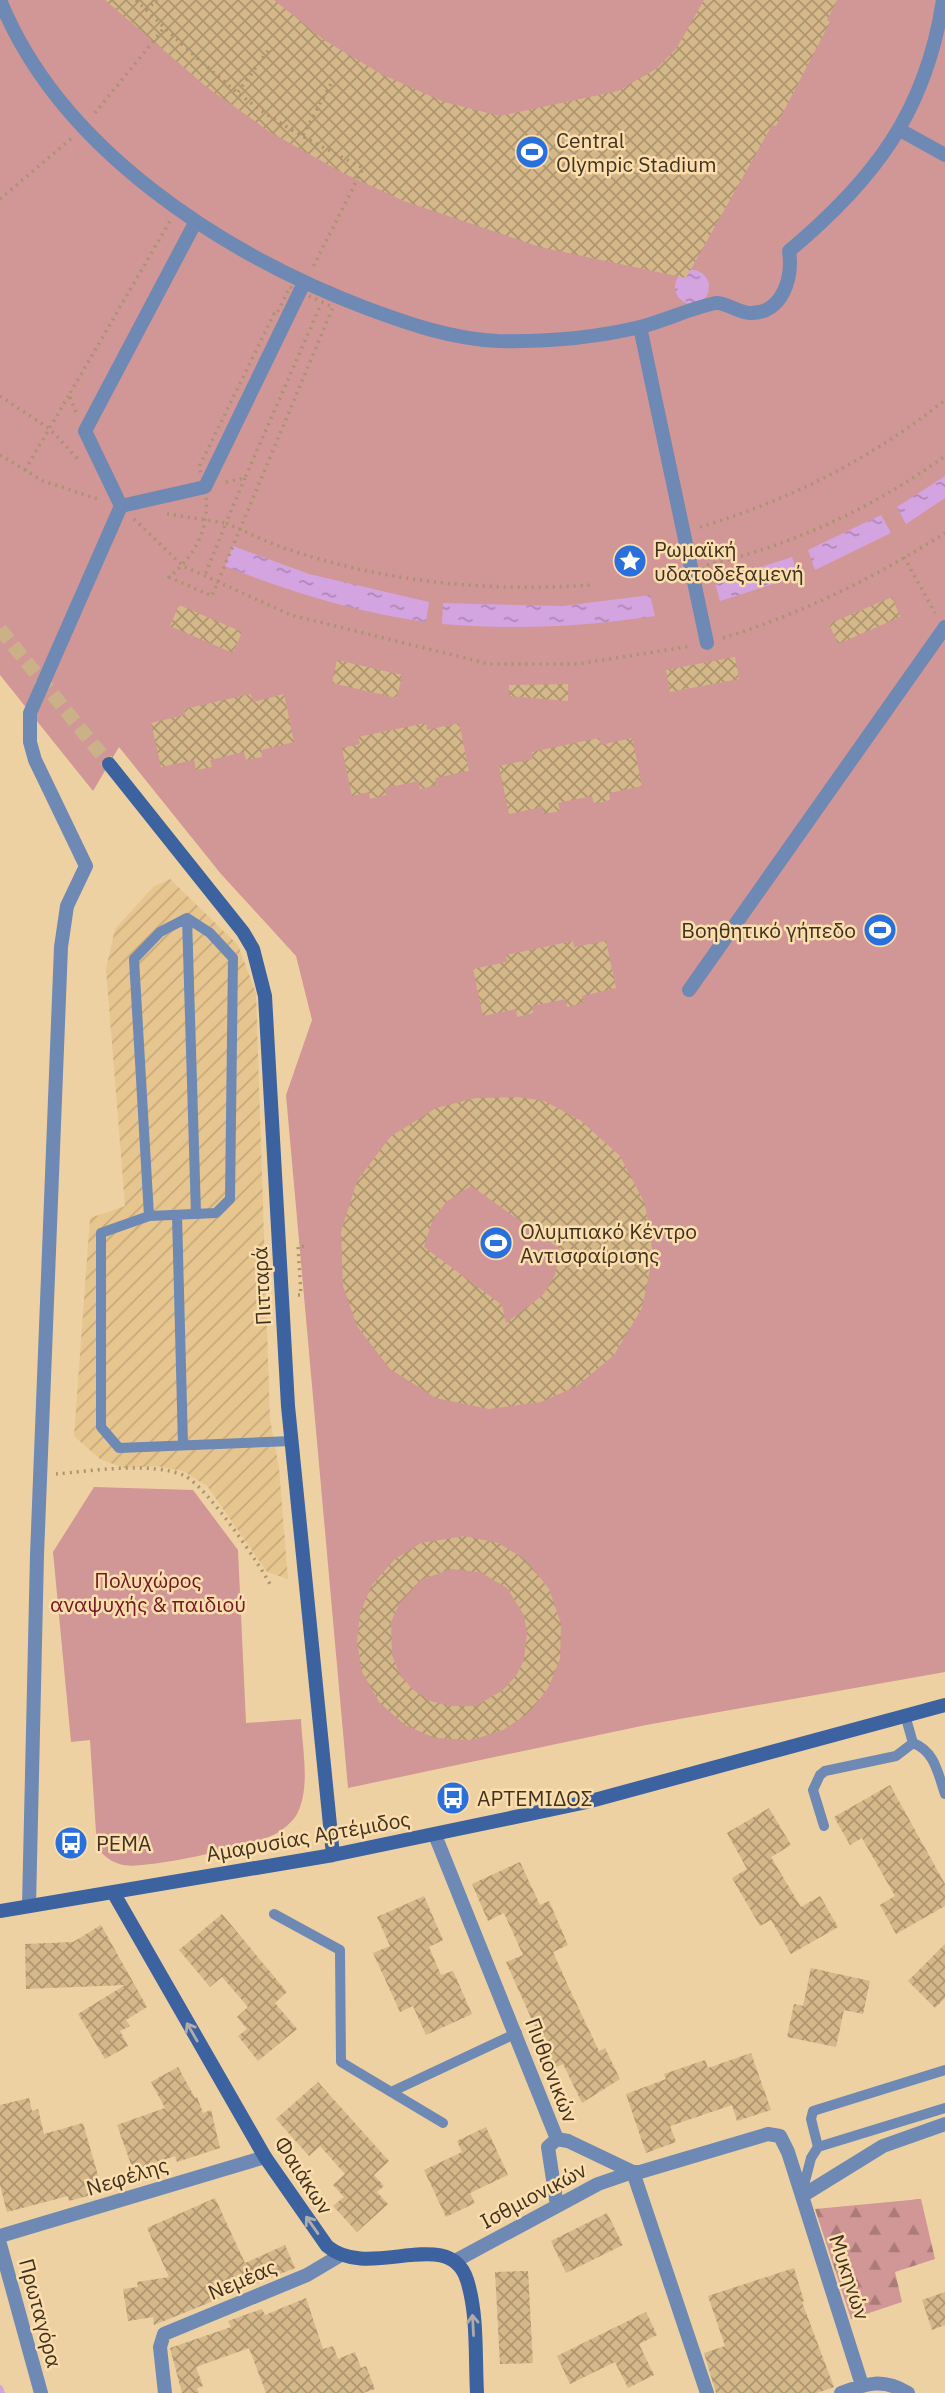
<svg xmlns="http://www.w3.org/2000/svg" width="945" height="2393" font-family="'IBM Plex Sans',sans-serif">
<defs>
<pattern id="industrial-furrows" width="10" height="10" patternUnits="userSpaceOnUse" patternTransform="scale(1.75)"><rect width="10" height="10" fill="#e7c58f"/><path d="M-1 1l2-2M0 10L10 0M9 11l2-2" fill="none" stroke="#c7aa7b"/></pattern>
<pattern id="forest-firs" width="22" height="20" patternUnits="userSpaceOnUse" patternTransform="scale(1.75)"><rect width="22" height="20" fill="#d19696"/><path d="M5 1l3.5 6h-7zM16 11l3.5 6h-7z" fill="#ab7b7a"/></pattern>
<pattern id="water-ripples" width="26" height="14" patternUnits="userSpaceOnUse" patternTransform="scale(1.75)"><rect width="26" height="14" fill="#d4a4e0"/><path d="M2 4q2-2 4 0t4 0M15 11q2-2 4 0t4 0" fill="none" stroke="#ad86b5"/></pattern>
<pattern id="building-cross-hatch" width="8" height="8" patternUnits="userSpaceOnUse" patternTransform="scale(1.75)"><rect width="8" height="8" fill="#d5b889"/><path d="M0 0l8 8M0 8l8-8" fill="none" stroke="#ae9670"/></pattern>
</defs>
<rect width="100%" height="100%" fill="#eed1a2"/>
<path fill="url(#industrial-furrows)" d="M 170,879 L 238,945 L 256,993 L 270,1419 L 279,1468 L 288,1579 L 267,1572 L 207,1486 L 183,1471 L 156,1466 L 124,1468 L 100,1459 L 74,1436 L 90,1218 L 125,1206 L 106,969 L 115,929 L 153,887 Z"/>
<path fill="#d19696" d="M 0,0 L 945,0 L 945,1672 L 646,1725 L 348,1788 L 286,1095 L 312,1020 L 296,956 L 221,874 L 119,747 L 93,791 L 0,675 Z
M 94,1487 L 193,1490 L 238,1550 L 246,1723 L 301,1719 C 302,1748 311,1787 297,1814 C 294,1820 285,1828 279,1832 C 259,1845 144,1870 123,1865 C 111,1862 105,1857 97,1848 L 90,1740 L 71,1742 L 53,1552 Z"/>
<path fill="url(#forest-firs)" d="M 921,2199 L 935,2259 L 895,2272 L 902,2302 L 851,2319 L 815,2209 Z"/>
<path fill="url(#water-ripples)" d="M675 287a17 17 0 1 1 34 0a17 17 0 1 1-34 0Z
M 945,476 L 945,498 L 906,524 L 897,507 Z
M 881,515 L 891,533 L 815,570 L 808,550 Z
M 233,546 L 309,574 L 429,602 L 426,622 C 356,612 290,592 225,566 Z
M 792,557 L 798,576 L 720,601 L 715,582 Z
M 650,595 L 655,616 C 579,627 518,630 442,624 L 443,603 L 563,606 Z"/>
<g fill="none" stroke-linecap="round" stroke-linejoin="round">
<path stroke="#d4a4e0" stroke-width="6" d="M 0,2388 L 2,2393"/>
</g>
<path fill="url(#building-cross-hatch)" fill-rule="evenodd" d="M 105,0 L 274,0 L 324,40 L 381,74 L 444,102 L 500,116 L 618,91 L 656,69 L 676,49 L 704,0 L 837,0 L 827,20 L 830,22 L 776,126 L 772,125 L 686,278 L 540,247 L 404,201 L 343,173 L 270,132 L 208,88 Z
M 892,597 L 900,617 L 838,644 L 829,624 Z
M 179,605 L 242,632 L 233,653 L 170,626 Z
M 735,657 L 739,679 L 670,692 L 666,670 Z
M 337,660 L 402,675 L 397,698 L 332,683 Z
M 568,684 L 568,701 L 509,696 L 509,685 Z
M 251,694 L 253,702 L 284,694 L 294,742 L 261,750 L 262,757 L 246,760 L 244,752 L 210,760 L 212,767 L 196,770 L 194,760 L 161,767 L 151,723 L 185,715 L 184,709 Z
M 426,723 L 427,730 L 459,723 L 469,771 L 435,778 L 437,785 L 420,789 L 419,781 L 385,788 L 386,795 L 370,799 L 369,792 L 352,796 L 342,748 L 360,744 L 358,737 Z
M 599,738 L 601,745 L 632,738 L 642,786 L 609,793 L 610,800 L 594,804 L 592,796 L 558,803 L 560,811 L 544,814 L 542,807 L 509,814 L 499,766 L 533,759 L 532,752 Z
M 573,941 L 574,947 L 606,941 L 616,988 L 582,996 L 584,1003 L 567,1007 L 566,999 L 532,1006 L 533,1013 L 517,1017 L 516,1009 L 483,1016 L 473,969 L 507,962 L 506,955 Z
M 518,1097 L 544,1101 L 580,1120 L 620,1156 L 645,1204 L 653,1255 L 642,1308 L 614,1355 L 577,1386 L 541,1402 L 489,1409 L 436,1398 L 390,1369 L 357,1326 L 343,1286 L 341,1232 L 357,1181 L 390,1137 L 436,1108 L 476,1098 ZM 471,1186 L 560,1249 L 555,1275 L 543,1295 L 506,1323 L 502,1305 L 424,1247 L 432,1221 L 446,1202 Z
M 465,1536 L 498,1543 L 526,1560 L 549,1589 L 561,1624 L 560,1659 L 548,1688 L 529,1713 L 503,1730 L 472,1740 L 435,1738 L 405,1725 L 379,1702 L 362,1672 L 357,1642 L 360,1613 L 372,1585 L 395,1559 L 421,1543 ZM 451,1569 L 480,1572 L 507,1588 L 524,1615 L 527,1633 L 524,1660 L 516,1676 L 503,1690 L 476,1706 L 451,1706 L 430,1701 L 412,1689 L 399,1673 L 392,1655 L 391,1622 L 399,1604 L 421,1580 Z
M 890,1785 L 945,1884 L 945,1906 L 896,1934 L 880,1905 L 895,1896 L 862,1838 L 850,1845 L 834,1817 Z
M 769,1808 L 791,1845 L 771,1857 L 801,1907 L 820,1896 L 838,1927 L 791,1954 L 771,1920 L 760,1926 L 732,1878 L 747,1869 L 727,1833 Z
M 520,1862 L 540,1905 L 549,1901 L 568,1945 L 553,1952 L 570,1990 L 599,2051 L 605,2048 L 620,2079 L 582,2103 L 563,2064 L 550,2070 L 531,2032 L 536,2029 L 506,1962 L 523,1955 L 504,1913 L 488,1921 L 472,1884 Z
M 424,1896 L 443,1940 L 429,1947 L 441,1975 L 453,1971 L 472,2014 L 426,2035 L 413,2006 L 400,2012 L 373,1953 L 390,1946 L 377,1917 Z
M 222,1914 L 287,1992 L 275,2003 L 297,2029 L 258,2061 L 238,2036 L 247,2029 L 237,2017 L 248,2007 L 222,1977 L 210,1987 L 179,1950 Z
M 101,1925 L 147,2007 L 126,2020 L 130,2026 L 120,2031 L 128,2046 L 105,2059 L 78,2014 L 125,1985 L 26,1989 L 25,1944 L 73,1942 Z
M 945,1944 L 945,1998 L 935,2008 L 908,1981 Z
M 811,1968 L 870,1981 L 863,2014 L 844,2010 L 836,2047 L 787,2037 L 794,2004 L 803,2006 Z
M 751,2053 L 771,2110 L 737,2121 L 732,2105 L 670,2126 L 676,2142 L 646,2153 L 626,2094 L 666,2079 L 664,2074 L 705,2060 L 708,2068 Z
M 178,2067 L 195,2098 L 197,2097 L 203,2113 L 211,2110 L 220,2148 L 177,2162 L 175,2156 L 133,2170 L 117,2125 L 165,2108 L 151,2082 Z
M 318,2082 L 389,2161 L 374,2175 L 384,2186 L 377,2192 L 388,2204 L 357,2232 L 333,2206 L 344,2197 L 333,2185 L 345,2174 L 320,2146 L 309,2156 L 276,2119 Z
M 29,2098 L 32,2111 L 38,2109 L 44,2134 L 83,2123 L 101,2186 L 89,2189 L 91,2195 L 69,2201 L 68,2196 L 7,2212 L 0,2185 L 0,2105 Z
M 486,2127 L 508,2175 L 470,2193 L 475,2203 L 446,2217 L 424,2170 L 462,2152 L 457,2141 Z
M 215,2198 L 245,2263 L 285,2245 L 295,2268 L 154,2325 L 153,2317 L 128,2321 L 123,2289 L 138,2287 L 137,2282 L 169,2277 L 147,2228 Z
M 607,2213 L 623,2245 L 566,2273 L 551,2241 Z
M 794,2268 L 804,2301 L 802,2302 L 834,2387 L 817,2393 L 716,2393 L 704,2353 L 725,2346 L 708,2296 Z
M 528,2271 L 533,2363 L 500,2364 L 495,2272 Z
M 945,2292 L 945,2325 L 932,2330 L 922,2300 Z
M 306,2298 L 323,2349 L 333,2346 L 338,2359 L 355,2352 L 361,2368 L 366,2366 L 375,2389 L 363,2393 L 266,2393 L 249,2348 L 196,2367 L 203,2386 L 197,2388 L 198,2393 L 182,2393 L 170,2348 L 231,2327 L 228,2321 L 262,2309 L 265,2315 Z
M 646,2312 L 657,2335 L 639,2344 L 654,2375 L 628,2388 L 615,2362 L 570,2384 L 557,2356 Z"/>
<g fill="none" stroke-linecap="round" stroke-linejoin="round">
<path stroke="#cbb188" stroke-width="14" stroke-dasharray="14 7" stroke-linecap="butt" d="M 0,629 L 109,764"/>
<path stroke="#aa9470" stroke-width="3.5" stroke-dasharray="2 5" stroke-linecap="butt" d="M 136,0 C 172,35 208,70 247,100 C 282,127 324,148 363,168 L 312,269
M 146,10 L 157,0
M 238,92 L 270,48
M 95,113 L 164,28
M 303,135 L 333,80
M 0,199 L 73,137
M 290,287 L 333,307 L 212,596 L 169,577 C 205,548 215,510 199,467 L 274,314 L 276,315 Z
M 0,396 L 50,429 L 79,460
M 76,412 L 69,395 L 170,221
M 0,455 L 43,481 L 98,499
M 25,470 L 69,395
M 245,478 L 226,523 C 247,532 268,543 290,550 C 390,583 488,592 592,585
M 226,482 L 245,478 L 321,304
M 167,514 L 226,523 L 205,575
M 134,519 L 183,566 L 291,615 L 489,664 L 577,664 L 692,646
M 700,527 C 790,500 871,459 945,400
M 904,557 L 935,613
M 707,565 C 793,545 873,508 945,456
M 723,638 C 801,614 876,577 945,533
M 298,1295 L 301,1295 L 298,1246 L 309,1247
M 56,1474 C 90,1471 153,1461 185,1476 C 207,1487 259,1563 271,1586"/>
<path stroke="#6e89b3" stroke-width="10" d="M 187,918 L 196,1214
M 177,1215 L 183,1445
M 149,1216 L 134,959 L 160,932 L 187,918 L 210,933 L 233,958 L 230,1199 L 216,1213 L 149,1216 L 101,1233 L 101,1427 L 119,1448 L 292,1441
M 913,1743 C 935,1751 938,1774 945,1794
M 824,1826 L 813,1790 L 820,1775 L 825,1771 L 896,1756 L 913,1743 L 905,1715
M 274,1914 L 340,1950 L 341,2062 L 443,2123
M 391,2092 L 517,2033
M 818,2147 L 811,2119 L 813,2111 L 945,2070
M 802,2193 L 811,2158 L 818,2147 L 945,2108"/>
<path stroke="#6e89b3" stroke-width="14" d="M 0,0 C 60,149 222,253 366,308 C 409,324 452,339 498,341 C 545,342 594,338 640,327 C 665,321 690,308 716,303 C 725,302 739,313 750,313 C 783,314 793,277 789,251 C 874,180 926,112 943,0
M 900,130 L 945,155
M 640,327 L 707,643
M 121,506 L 205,487 L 304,283
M 689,990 L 945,627
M 435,1835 L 557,2139 L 568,2141 L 633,2172 L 640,2172 L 768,2134 L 780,2136 L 788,2152 L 862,2385
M 29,1906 L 37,1555 L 61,947 L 67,906 L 86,866 L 35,760 L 30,742 L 30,713 L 121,506 L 85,431 L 195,223
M 557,2139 L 548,2147 L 557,2206
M 802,2196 L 883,2146 L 945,2124
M 0,2236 L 265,2157
M 0,2244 L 41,2393
M 455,2261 L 598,2184 L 633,2172 L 707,2393
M 165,2393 L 160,2347 L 164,2334 L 307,2275 L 339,2256
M 841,2393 C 867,2383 883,2378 908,2393"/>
<path stroke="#3c629f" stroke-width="14" d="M 109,764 L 243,932 L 253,949 L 265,996 L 288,1406 L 333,1855
M 113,1892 L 265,2157 L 327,2246 C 369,2282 449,2224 467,2280 C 478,2315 475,2357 477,2393
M 0,1911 L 333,1855 L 587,1802 L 945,1705"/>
</g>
<defs><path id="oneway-shaft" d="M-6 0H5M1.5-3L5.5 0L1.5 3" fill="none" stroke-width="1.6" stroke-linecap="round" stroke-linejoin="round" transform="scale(1.75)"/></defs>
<g stroke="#afaca8">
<use href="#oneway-shaft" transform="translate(192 2032) rotate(-120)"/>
<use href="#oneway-shaft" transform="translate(312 2225) rotate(-125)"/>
<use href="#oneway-shaft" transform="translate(473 2325) rotate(-93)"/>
</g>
<defs>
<symbol id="stadium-disc" viewBox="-11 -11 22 22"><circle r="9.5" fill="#2a70dd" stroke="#fcdeae"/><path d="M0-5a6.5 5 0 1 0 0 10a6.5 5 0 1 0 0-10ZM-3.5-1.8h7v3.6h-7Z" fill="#fff"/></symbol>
<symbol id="sight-disc" viewBox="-11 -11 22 22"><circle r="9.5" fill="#2a70dd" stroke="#fcdeae"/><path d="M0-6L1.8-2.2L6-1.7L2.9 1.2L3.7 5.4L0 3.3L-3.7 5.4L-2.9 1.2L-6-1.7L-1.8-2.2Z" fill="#fff"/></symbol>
<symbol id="bus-disc" viewBox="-11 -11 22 22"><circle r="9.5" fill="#2a70dd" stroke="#fcdeae"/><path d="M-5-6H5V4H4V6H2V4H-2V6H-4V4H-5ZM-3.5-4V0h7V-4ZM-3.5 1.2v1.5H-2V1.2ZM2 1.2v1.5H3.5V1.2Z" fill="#fff"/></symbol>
</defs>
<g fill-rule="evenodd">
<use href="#stadium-disc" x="513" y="133" width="38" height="38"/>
<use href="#sight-disc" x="611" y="542" width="38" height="38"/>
<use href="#stadium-disc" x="861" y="911" width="38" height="38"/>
<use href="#stadium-disc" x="477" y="1224" width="38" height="38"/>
<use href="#bus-disc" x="434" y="1779" width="38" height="38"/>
<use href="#bus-disc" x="52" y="1824" width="38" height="38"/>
</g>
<g text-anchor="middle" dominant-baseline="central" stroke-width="5" stroke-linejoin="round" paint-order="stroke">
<g font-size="21" fill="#3f3320" stroke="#fcdeae" text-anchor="start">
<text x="556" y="140">Central<tspan x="556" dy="24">Olympic Stadium</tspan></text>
<text x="654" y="549">Ρωμαϊκή<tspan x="654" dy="24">υδατοδεξαμενή</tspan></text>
<text x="856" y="930" text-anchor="end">Βοηθητικό γήπεδο</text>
<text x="520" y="1231">Ολυμπιακό Κέντρο<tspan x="520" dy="24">Αντισφαίρισης</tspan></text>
<text x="477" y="1798">ΑΡΤΕΜΙΔΟΣ</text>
<text x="96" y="1843">ΡΕΜΑ</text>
</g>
<g font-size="21" fill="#3f3320" stroke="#fcdeae">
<text transform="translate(261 1286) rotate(-93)">Πιτταρά</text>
<text transform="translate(308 1836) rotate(-10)">Αμαρυσίας Αρτέμιδος</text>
<text transform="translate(552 2070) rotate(69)">Πυθιονικών</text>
<text transform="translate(304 2175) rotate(57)">Φαιάκων</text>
<text transform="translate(127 2176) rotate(-17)">Νεφέλης</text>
<text transform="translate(533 2195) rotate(-28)">Ισθμιονικών</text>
<text transform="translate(850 2277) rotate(72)">Μυκηνών</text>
<text transform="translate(242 2279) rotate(-23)">Νεμέας</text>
<text transform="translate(41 2313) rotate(75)">Πρωταγόρα</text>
</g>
<g font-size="21" fill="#761724" stroke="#fcdeae">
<text x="148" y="1580">Πολυχώρος<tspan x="148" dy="24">αναψυχής &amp; παιδιού</tspan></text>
</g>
</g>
</svg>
